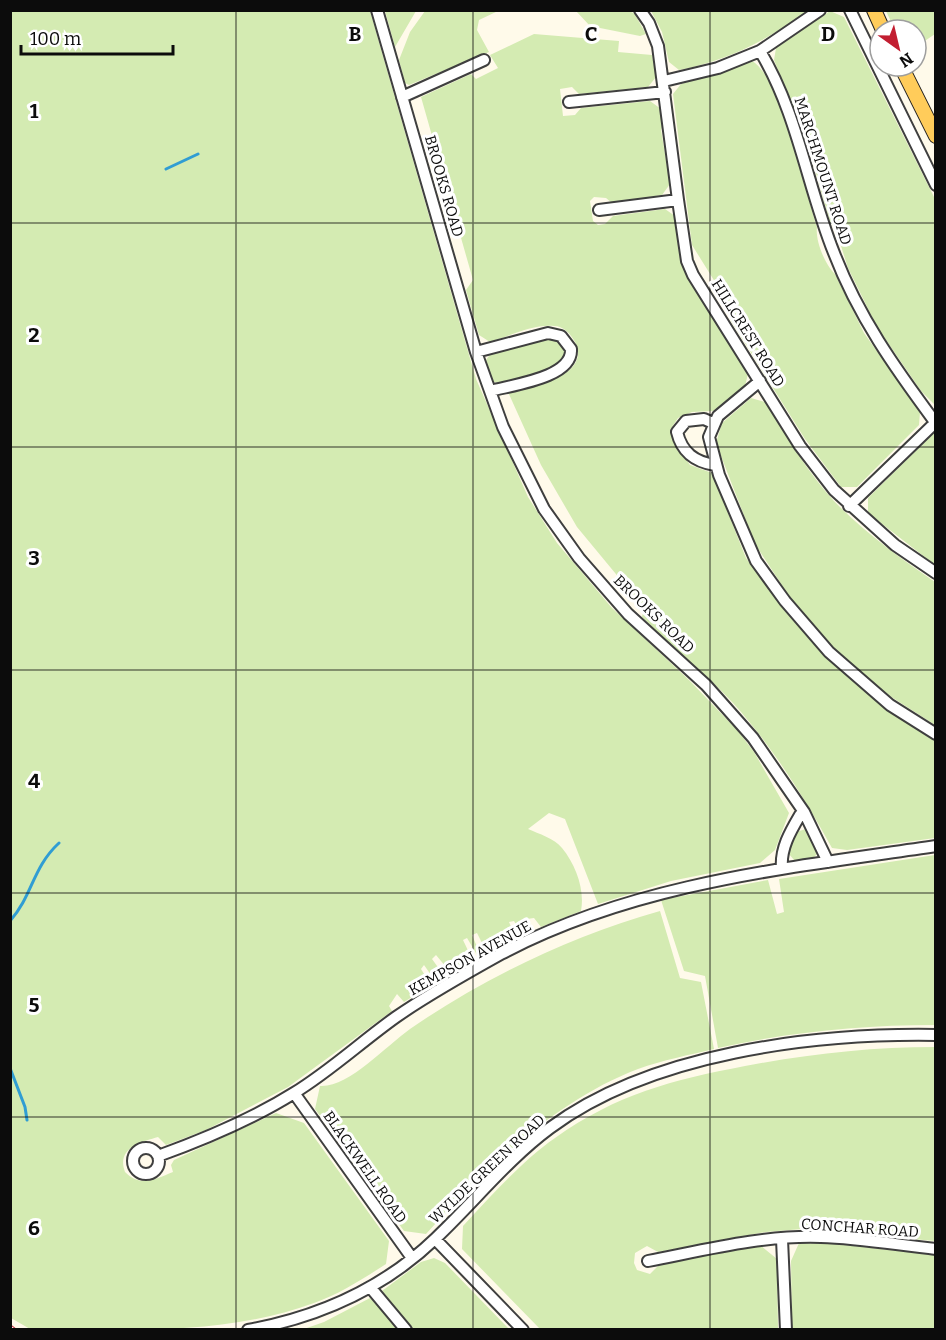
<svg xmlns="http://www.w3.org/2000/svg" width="946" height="1340" font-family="Bitter,serif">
<rect width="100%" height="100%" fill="#fffaea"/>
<path fill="#d4ebb2" d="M 10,11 L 370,11 L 476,379 L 528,497 L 557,543 L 612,608 L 689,680 L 738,731 L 754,752 L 789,813 L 775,850 L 760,863 L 671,881 L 598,904 L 565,819 L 549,813 L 528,829 C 539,834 554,838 562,848 C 576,865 585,890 581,911 L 541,927 L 534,918 L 527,919 L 534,930 L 522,935 L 514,921 L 509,922 L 516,938 L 487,953 L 477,933 L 472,935 L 481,956 L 479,958 L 467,938 L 463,940 L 473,961 L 451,973 L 436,955 L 432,959 L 445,977 L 436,982 L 424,965 L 421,969 L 431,985 L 404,1002 L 397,994 L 389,1006 L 392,1011 L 288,1087 L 206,1130 L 166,1145 L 158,1137 C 141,1142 116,1148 125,1172 C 141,1188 155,1179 173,1172 L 171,1165 L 174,1160 L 276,1113 L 304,1123 L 389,1241 L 386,1264 C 364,1278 340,1294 314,1303 C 224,1336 125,1330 30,1329 L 11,1318 Z
M 385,11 L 416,11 L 395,47 Z
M 425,11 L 498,11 L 479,20 L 477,30 L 489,52 L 409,85 L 405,83 L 399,60 L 410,32 Z
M 576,11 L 628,11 L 634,13 L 646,34 L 640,36 L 590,26 Z
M 651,11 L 808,11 C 769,39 727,61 679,70 L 669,62 L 662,32 Z
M 830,11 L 844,17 L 935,199 L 935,405 L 921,391 L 877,327 L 848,268 L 835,227 L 830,222 L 807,142 L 774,60 L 776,48 Z
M 886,11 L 935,11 L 935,34 L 916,47 L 916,30 L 895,30 Z
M 534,34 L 619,41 L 618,52 L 652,55 L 656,77 L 648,87 L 579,94 L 572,87 L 560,89 L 563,116 L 575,115 L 581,108 L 650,101 L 661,109 L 663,125 L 661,130 L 670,184 L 662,195 L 612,203 L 606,198 L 594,197 L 590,201 L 593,221 L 598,225 L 605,224 L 613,216 L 665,209 L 675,216 L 680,258 L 685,272 L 748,374 L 745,386 L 713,411 L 692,412 L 678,418 L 670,430 L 673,441 L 690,465 L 712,473 L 746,558 L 790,617 L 826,658 L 865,692 L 935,741 L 935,838 L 847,850 L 832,848 C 804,797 772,746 733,703 C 705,672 671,647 642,617 L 644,608 L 577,527 L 541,465 L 508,392 C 530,385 592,378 575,342 C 570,333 563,326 554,326 C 534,324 509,336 490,342 L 479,335 L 466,290 L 473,280 L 421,97 L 471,74 L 476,79 L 498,68 L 490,55 Z
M 752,61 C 782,78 805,191 817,227 C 815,240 825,265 835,274 L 864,333 L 920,412 L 919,425 L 857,487 L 841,487 L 805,439 L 731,321 L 730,306 L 692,245 L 673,94 L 681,84 Z
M 545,337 L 555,337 L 565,346 L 567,355 L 558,367 L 504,383 L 493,382 L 486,360 L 491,353 Z
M 751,398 L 765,402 C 787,436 807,472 834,501 C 864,532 900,558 935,582 L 935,725 L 882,691 L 826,641 L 791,599 L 755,544 L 716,443 L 722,423 Z
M 935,432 L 935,565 L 868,513 L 868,498 Z
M 806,829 L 818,853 L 812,859 L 795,861 L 788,853 L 796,832 Z
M 935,855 L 935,1025 C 862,1025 789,1032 718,1048 L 705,976 L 684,971 L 661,900 L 768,880 L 777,914 L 784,912 L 779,879 Z
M 660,911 L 680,978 L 701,982 L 714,1049 C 689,1055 663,1060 638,1069 C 554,1101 486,1169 426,1234 L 404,1231 L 315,1109 L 320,1086 C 348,1088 386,1046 410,1029 C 485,977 572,936 660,911 Z
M 935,1047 L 935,1241 L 802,1229 L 766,1232 L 658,1252 L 647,1246 L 635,1253 L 634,1263 L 637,1270 L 650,1274 L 660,1264 L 760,1245 L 777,1259 L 778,1329 L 540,1329 L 462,1249 L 463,1226 C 491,1196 522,1161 555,1138 C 617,1094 672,1080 745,1066 C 809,1054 871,1047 935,1047 Z
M 799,1243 L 836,1244 L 935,1255 L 935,1329 L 792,1329 L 791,1261 Z
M 434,1258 L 445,1263 L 509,1329 L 413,1329 L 382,1291 L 421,1262 Z
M 370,1298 L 400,1330 L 301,1330 L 324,1322 Z"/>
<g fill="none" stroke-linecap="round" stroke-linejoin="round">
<path stroke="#309dd3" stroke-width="3" d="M 166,169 L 198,154
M 10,921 C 33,895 32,868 59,843
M 10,1068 L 25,1107 L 27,1120"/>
<defs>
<path id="minor" d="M 377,10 L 476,352 L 503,427 L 544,509 L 579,558 L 628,614 L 706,685 L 753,738 L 804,812 L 828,862
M 640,10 L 649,23 L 658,46 L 678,200 L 687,261 L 693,275 L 800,446 L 834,490 L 895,545 L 936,573
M 850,10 L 936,185
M 760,51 C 798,114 807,186 834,253 C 858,316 895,368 935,422
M 664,81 L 718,68 L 760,51 L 820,10
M 402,97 L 484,60
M 569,102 L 665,92
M 599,210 L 678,200
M 476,352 L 548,333 L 561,336 L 571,349 C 573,378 511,385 490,391
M 760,381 L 718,416 L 709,437 L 719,475 L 756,561 L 785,601 L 829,652 L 890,705 L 936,734
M 713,423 L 704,419 L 686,421 L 677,432 C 682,453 695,462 715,465
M 849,506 L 936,422
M 782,869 C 780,849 790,832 800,815 L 804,812
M 294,1093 L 412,1258
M133 1161a13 13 0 1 1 26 0a13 13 0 1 1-26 0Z
M 158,1156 C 205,1139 251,1120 294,1093 C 330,1071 361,1042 396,1017 C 429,994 465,974 501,954 C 635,883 788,868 936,846
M 435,1239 L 523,1330
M 782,1239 L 786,1330
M 648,1261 C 705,1250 762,1235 821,1237 C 859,1238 898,1245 936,1249
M 370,1287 L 406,1330
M 248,1330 C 319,1317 384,1288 436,1238 C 474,1202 508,1159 550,1128 C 651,1053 813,1033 936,1035"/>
<path id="major" d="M 874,10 L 883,30
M 901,66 L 936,136"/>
</defs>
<use href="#minor" stroke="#3f3f3f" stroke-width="14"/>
<use href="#major" stroke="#1d1d1d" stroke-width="16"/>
<use href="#minor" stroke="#fff" stroke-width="10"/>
<use href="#major" stroke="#ffcc5a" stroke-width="14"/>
<defs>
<path id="rail" d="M 10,1327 L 14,1330"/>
</defs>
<use href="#rail" stroke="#c21e31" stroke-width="5"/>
<use href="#rail" stroke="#fff" stroke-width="3" stroke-dasharray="9" stroke-linecap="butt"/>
</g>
<path fill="none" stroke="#0c0c0c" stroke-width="1.5" stroke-opacity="0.55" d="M 236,10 L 236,1330M 473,10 L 473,1330M 710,10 L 710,1330M 10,223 L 936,223M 10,447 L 936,447M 10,670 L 936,670M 10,893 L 936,893M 10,1117 L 936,1117"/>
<g text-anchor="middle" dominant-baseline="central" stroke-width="6" stroke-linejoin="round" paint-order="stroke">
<g font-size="15" fill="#0c0c0c" stroke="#fff">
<text transform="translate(823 171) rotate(72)">MARCHMOUNT ROAD</text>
<text transform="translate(444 186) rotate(74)">BROOKS ROAD</text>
<text transform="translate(748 333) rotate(58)">HILLCREST ROAD</text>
<text transform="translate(654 614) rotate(44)">BROOKS ROAD</text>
<text transform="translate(470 958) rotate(-29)">KEMPSON AVENUE</text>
<text transform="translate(365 1167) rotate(55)">BLACKWELL ROAD</text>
<text transform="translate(487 1169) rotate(-43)">WYLDE GREEN ROAD</text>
<text transform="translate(860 1228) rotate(4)">CONCHAR ROAD</text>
</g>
</g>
<g font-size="20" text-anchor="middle" font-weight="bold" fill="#0c0c0c" stroke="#fff" stroke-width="6" stroke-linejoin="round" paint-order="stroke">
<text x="355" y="41">B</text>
<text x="591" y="41">C</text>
<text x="828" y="41">D</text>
<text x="34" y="118">1</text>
<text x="34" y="342">2</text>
<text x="34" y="565">3</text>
<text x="34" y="788">4</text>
<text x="34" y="1012">5</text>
<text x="34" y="1235">6</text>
</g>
<rect width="946" height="1340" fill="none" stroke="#0c0c0c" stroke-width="24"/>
<g transform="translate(898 48) rotate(146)"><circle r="28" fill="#ffffff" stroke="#9e9e9e" stroke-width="1.5"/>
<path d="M0-4.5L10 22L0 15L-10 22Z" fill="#c21e31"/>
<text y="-9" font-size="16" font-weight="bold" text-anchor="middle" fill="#0c0c0c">N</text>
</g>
<path d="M21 45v9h152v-9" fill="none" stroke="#0c0c0c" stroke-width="3"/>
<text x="30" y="45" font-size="18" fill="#0c0c0c" stroke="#ffffff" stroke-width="4.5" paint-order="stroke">100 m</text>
</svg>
